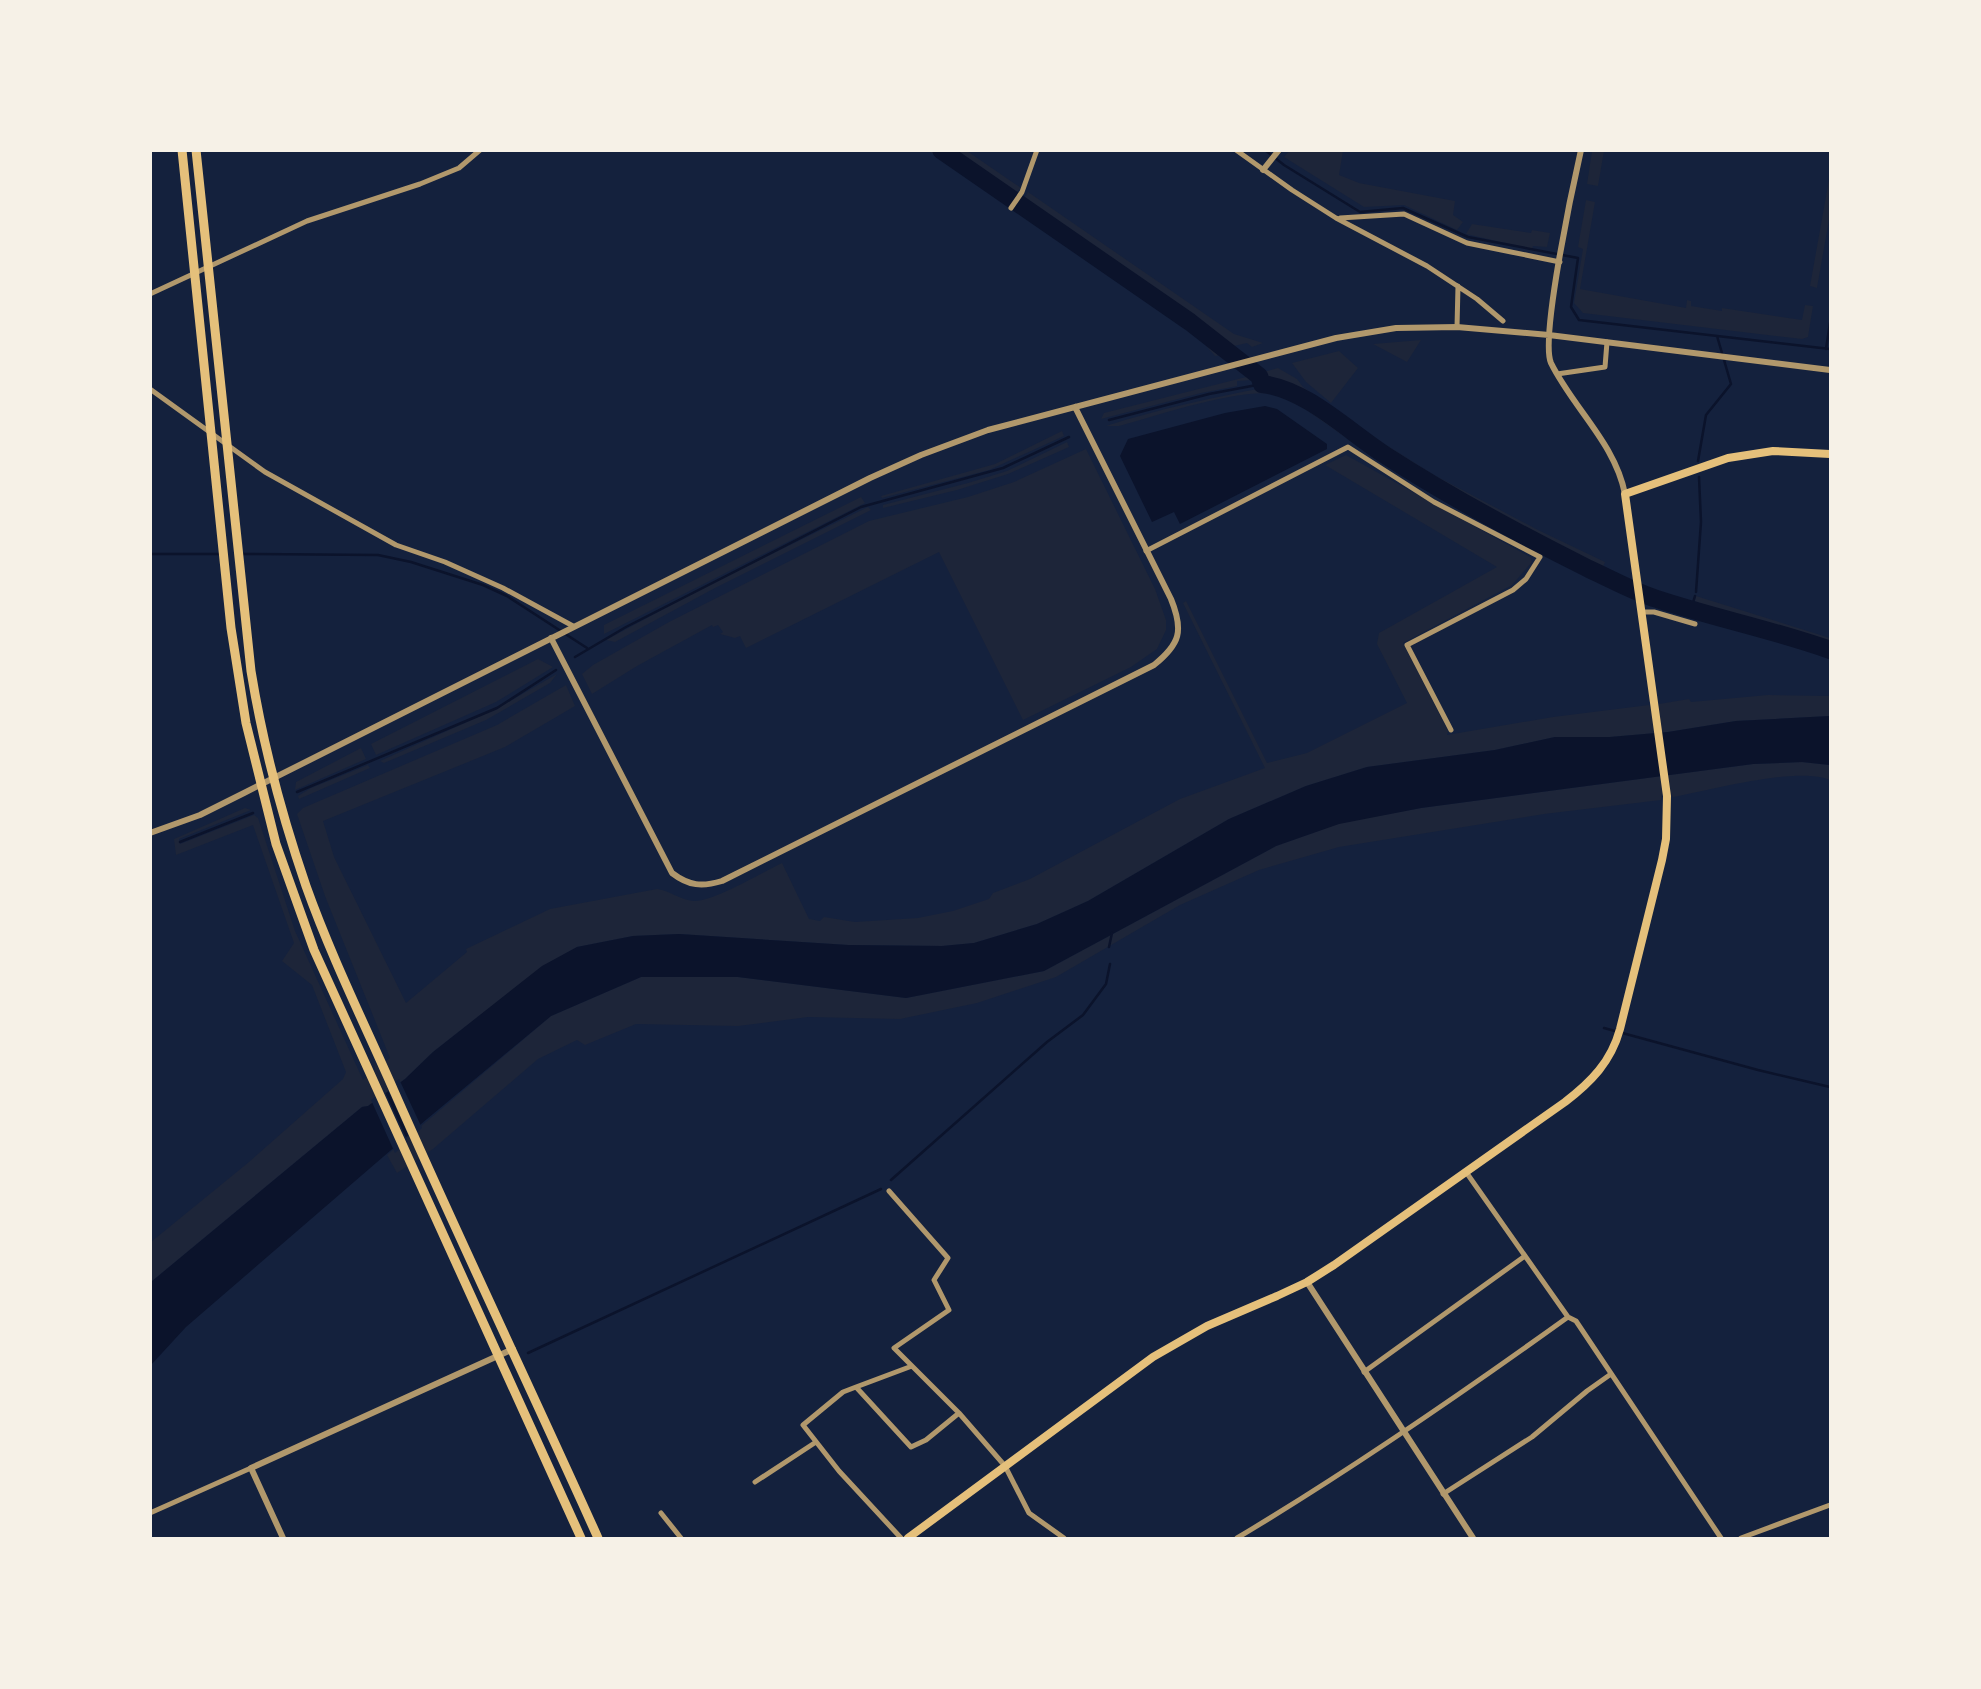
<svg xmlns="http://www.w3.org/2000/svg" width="1981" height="1689" font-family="Roboto,sans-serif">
<rect width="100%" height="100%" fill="#14213d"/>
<path fill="#1d2539" d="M 929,151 L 937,151 L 1011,202 L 1008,205 Z
M 947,151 L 967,151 L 1021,188 L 1013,196 Z
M 1289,151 L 1343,151 L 1339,175 L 1359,183 L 1455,201 L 1453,215 L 1463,222 L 1457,230 L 1404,205 L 1364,207 L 1284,157 Z
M 1592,151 L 1604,151 L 1598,186 L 1587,184 Z
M 1830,174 L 1830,214 L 1817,288 L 1810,286 Z
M 1028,192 L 1234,334 L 1263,343 L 1252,347 L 1247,343 L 1230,347 L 1197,322 L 1022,202 Z
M 1586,200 L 1595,202 L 1580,289 L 1686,308 L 1687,300 L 1691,301 L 1691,306 L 1722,311 L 1722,308 L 1802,320 L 1805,305 L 1813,306 L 1808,337 L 1802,339 L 1583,313 L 1574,303 L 1583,249 L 1578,247 Z
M 1019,207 L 1177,316 L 1201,334 L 1222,355 L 1215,356 L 1195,333 L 1017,211 Z
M 1472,224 L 1531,233 L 1532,230 L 1550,233 L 1547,247 L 1533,246 L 1532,249 L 1466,234 Z
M 1421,340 L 1407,362 L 1373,344 Z
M 1339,351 L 1358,368 L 1331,403 L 1306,382 L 1292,363 Z
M 1278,368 L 1297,379 L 1303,387 L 1370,435 L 1434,475 L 1538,530 L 1605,562 L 1603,567 L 1443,487 L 1383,449 L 1305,393 L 1280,381 L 1266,382 L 1260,373 Z
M 1250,376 L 1253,380 L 1237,381 L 1237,386 L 1201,393 L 1101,419 L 1104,413 Z
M 1269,387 L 1280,388 L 1327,417 L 1416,479 L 1467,508 L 1599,575 L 1598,580 L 1440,499 L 1362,449 L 1288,397 C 1253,382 1157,416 1119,426 L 1106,426 C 1159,409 1214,397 1269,387 Z
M 1062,431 L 1064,436 L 989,470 L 882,498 L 881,496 L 995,464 Z
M 1067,442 L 1069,447 L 1008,474 L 957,490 L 883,508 L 883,505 L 968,483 L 1007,471 Z
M 1086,449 L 1155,589 L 1166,620 L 1166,630 L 1157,649 L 1131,667 L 1023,720 L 939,552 L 746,648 L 740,636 L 735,638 L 720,634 L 723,632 L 718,625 L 713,627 L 712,625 L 637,666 L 592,694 L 582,674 L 593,665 L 669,622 L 869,521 L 968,497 L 1014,482 Z
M 1346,455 L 1530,557 L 1532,562 L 1512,585 L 1403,643 L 1448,731 L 1447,735 L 1553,717 L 1649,705 L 1650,708 L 1659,706 L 1659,704 L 1689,699 L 1691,702 L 1768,695 L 1830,696 L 1830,716 L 1736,721 L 1668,732 L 1610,737 L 1555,737 L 1495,750 L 1367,767 L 1306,786 L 1229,819 L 1088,901 L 1037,924 L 974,943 L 943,946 L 848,945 L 679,934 L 633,936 L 577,947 L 542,967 L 433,1052 L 405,1079 L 368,1106 L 362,1107 L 151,1282 L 151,1242 L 249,1162 L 343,1079 L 346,1072 L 312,985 L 282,961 L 294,943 L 253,825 L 176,855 L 174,839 L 245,808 L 251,810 L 179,839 L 180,844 L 254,815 L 258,818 L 295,931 L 363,1080 L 375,1070 L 374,1062 L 378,1067 L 390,1058 L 325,896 L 297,814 L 303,808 L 497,725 L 566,685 L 575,706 L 505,747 L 323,821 L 334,857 L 406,1003 L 467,952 L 466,949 L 550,909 L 657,889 C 671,891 680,900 694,901 C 713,902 763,872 782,863 L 809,919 L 820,921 L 824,917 L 855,922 L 918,918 L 953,911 L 989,899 L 993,893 L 1030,879 L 1180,799 L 1265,768 L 1183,603 L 1186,601 L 1267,763 L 1307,753 L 1407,703 L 1377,644 L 1379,633 L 1497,567 L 1325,465 Z
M 861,497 L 865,503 L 604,634 L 604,625 Z
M 868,507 L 871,510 L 715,588 L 615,642 L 606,640 L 712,583 Z
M 1696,596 L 1830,638 L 1830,645 L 1699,603 L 1695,601 Z
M 538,659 L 553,667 L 496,702 L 376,755 L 371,744 Z
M 557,674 L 550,683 L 486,720 L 384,763 L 380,761 L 498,708 Z
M 361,748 L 366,759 L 295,790 L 296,782 Z
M 1802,762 L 1830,765 L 1830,780 C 1797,766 1711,790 1673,797 L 1671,793 L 1662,794 L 1661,800 L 1544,814 L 1339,847 L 1259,870 L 1180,905 L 1056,977 L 977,1003 L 900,1019 L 808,1017 L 738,1026 L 636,1024 L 585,1045 L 577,1040 L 538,1059 L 433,1149 L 397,1173 L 387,1155 L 551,1016 L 641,977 L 738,977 L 906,998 L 1044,971 L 1276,846 L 1340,823 L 1421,808 L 1753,764 Z
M 368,765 L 370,768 L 299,799 L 298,796 L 311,788 Z"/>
<path fill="#0b132b" d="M 1265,406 L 1277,409 L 1327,444 L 1327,449 L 1180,524 L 1174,512 L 1152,522 L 1120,456 L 1128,439 L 1225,413 Z
M 1830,716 L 1830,765 L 1802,762 L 1753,764 L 1421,808 L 1339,824 L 1276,846 L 1044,971 L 906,998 L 738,977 L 641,977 L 551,1016 L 427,1119 L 186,1327 L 151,1365 L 151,1282 L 362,1107 L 368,1106 L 405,1079 L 433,1052 L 542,966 L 577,947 L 633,936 L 679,934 L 848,945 L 942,946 L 974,943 L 1037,924 L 1088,901 L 1229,819 L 1306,786 L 1367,767 L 1495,750 L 1555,737 L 1610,737 L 1668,732 L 1736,721 Z"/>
<path fill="#14213d" d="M 399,1079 L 422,1128 L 410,1139 L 387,1088 Z
M 384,1090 L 408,1142 L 395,1153 L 371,1100 Z"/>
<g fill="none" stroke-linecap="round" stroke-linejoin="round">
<path stroke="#0b132b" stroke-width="2.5" d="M 1265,150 L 1284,165 L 1360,212 L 1403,208 L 1468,237 L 1578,258 L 1571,307 L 1579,320 L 1830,349
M 1826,349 L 1830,323
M 1109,420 L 1209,394 L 1262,384
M 1698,461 L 1706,415 L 1731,384 L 1717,336
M 150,554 L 221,554
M 241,554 L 378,555 L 411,562 L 483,585 L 507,596 L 587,648
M 1696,592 L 1701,522 L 1699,477
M 1691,609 L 1695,596
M 575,657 L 626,627 L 861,507 L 1003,468 L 1069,437
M 297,792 L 497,708 L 556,670
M 180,842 L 253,813
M 1109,947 L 1112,933
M 1604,1028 L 1758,1070 L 1830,1087
M 891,1180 L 1047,1042 L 1083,1015 L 1106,984 L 1110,964
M 528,1353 L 881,1189"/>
<path stroke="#0b132b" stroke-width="18" d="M 941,150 L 1190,322 L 1259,376 L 1262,384 C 1306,389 1348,431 1385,455 C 1450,497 1519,534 1589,569 C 1611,579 1634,592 1657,599 C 1714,618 1774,630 1830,650"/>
<path stroke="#b1986c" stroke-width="5" d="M 1236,150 L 1292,190 L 1336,218 L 1427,266 L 1477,299 L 1503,321
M 1011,208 L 1022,192 L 1037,150
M 1340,218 L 1404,214 L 1467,243 L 1560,262
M 150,294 L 307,221 L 420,184 L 459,168 L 480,150
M 1457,327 L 1458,286
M 1557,374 L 1605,367 L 1607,342
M 150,389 L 265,472 L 396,545 L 445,562 L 503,588 L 573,626
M 1146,551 L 1348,447 L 1434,502 L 1540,557 L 1526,579 L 1513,590 L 1407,645 L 1451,730
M 1642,612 L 1654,612 L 1695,624
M 1466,1172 L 1568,1317 L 1576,1321 L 1721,1538
M 889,1191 L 948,1258 L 934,1280 L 949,1310 L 894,1348 L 959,1413 L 1005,1466 L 1029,1513 L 1064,1538
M 1364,1372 L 1525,1256
M 856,1387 L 912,1366
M 755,1482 L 816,1442
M 1443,1494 L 1532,1437 L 1587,1391 L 1611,1374
M 150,1513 L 251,1468
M 661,1513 L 681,1538
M 901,1538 L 839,1471 L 803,1425 L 843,1392 L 856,1387 L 911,1447 L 926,1440 L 959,1413
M 1237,1538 C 1351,1470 1461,1394 1568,1317
M 1741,1538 L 1830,1505"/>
<path stroke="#b1986c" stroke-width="6" d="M 1581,150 C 1573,185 1540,339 1551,363 C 1573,408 1615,443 1625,494
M 1263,170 L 1279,150
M 551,638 L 672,873 C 689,886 702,887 722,881 L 1154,665 C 1180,644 1184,631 1171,599 L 1075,407
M 150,833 L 200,815 L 244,793 L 870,478 L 921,455 L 988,430 L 1336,338 L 1396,328 L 1457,327 L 1549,335 L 1830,370
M 1307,1282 L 1473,1538
M 283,1538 L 251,1468 L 513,1349"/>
<path stroke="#e5c07b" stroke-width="8" d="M 908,1538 L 1153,1357 L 1207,1326 L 1277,1296 L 1307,1282 L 1334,1265 L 1565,1102 C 1591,1082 1611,1062 1620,1029 L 1662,860 L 1666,839 L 1667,796 L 1625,494 L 1728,458 L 1773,451 L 1830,454"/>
<path stroke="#e5c07b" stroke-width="9" d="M 182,150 L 231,628 L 246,723 L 276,844 L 314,950 L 581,1538
M 196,150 L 251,671 C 263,745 282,816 306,886 C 331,956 364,1023 394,1091 C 460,1241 531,1389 598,1538"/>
</g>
<rect width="1981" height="1689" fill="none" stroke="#f6f1e7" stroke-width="304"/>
</svg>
